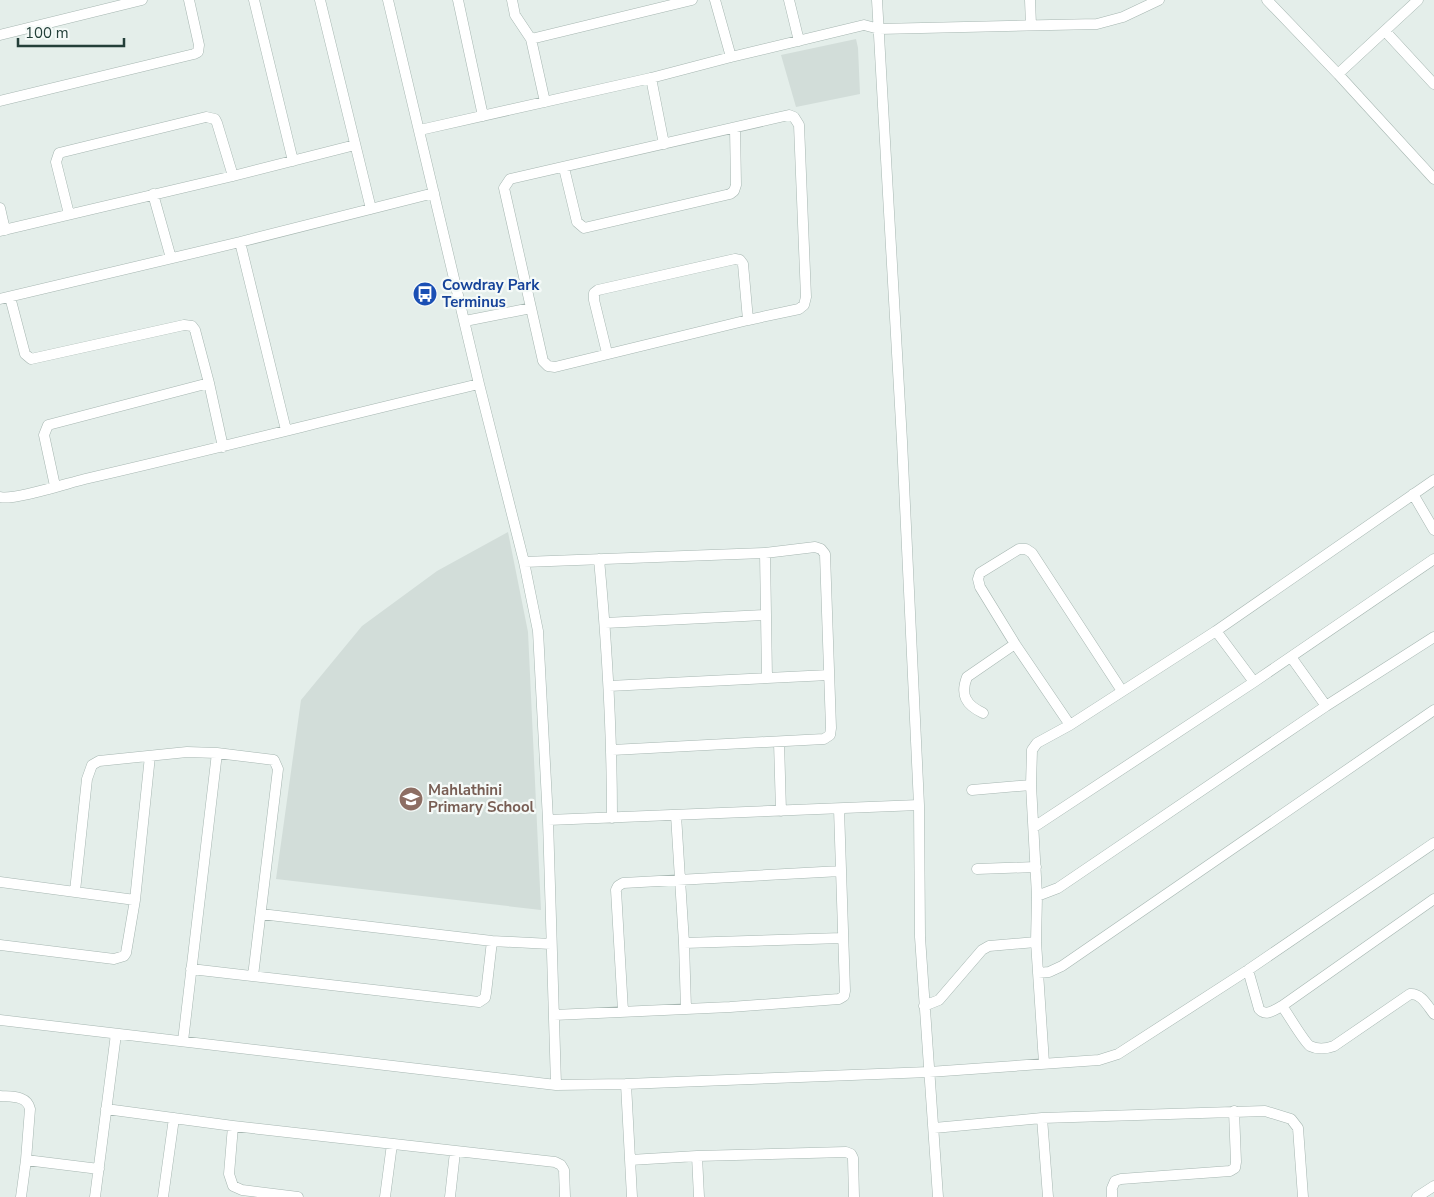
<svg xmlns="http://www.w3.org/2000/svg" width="1434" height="1197" font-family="'Nunito Sans',sans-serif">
<rect width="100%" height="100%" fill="#e4eeea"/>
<path fill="#d2ddd9" d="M 856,39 L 858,48 L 860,94 L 796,107 L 781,55 Z
M 508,532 L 528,632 L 541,910 L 276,879 L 301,700 L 362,626 L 437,571 Z"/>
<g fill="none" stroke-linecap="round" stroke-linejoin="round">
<defs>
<path id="minor" d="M 254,0 L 293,161
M 320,0 L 371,209
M 388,0 L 479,384 L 524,562 L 538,631 L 548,820 L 556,1085
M 458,0 L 483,116
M 512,0 L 515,15 L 531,39 L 545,102
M 715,0 L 731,57
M 789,0 L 799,41
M 877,0 L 902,441 L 919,805 L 920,937 L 938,1197
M 1030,0 L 1031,25
M 1267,0 L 1338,74 L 1434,179
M 1385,31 L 1434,84
M 0,35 L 142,0
M 531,39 L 692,0
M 1338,74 L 1418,0
M 651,78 L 664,144
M 0,101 L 194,54 L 198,52 L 199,45 L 189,0
M 789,115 L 794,117 L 799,125 L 806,297 L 804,305 L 799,309 L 748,320 L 555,367 L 548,366 L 543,361 L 504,188 L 510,179 Z
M 420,130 L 651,78 L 731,57 L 864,25 L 879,29 L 1097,24 L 1123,17 L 1159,0
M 564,168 L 577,222 L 584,228 L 730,194 L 734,191 L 736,185 L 735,128
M 153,194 L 171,258
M 0,208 L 5,230
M 69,214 L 56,162 L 59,153 L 206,117 L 215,119 L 217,123 L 233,176
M 0,231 L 233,176 L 355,145
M 240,242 L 286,430
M 10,297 L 25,354 L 31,359 L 184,325 L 192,326 L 195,330 L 209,383 L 223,447
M 0,299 L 240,242 L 434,193
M 465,321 L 531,308
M 607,353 L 594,300 L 594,293 L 598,290 L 735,259 L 740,260 L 743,264 L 748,320
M 55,486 L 44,435 L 48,425 L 209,383
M 1413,494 L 1434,530
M 0,497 C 12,501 68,483 85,479 C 216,449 347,415 479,384
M 765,553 L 767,678
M 599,559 C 607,645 612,731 612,818
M 524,562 L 765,553 L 815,547 L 821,549 L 825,554 L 831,728 L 830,735 L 824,739 L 612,750
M 605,623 L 765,615
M 1216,631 L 1254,682
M 1291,657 L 1326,706
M 609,686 L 829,675
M 983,713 C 966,705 960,695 967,677 L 1015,644
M 1070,725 L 1015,644 L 980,587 L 978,579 L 980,573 L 1019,549 L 1026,549 L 1032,553 L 1122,691
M 779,742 L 781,811
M 972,790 L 1031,785
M 676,815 L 684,943 L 686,1009
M 548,820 L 919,805
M 1034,827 L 1254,682 L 1434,559
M 977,869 L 1036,867
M 0,882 L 135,900
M 75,891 L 87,779 L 92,765 L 99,761 L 187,752 L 217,753 L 274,760 L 278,769 L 253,976
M 1037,896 L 1058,888 L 1326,706 L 1434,637
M 261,914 L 492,941 L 551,944
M 684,943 L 842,938
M 0,945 L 114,959 L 124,956 L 126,953 L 135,900 L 150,756
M 191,969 L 479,1002 L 485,998 L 486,993 L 492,941
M 1248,970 L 1259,1009 C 1266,1017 1274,1010 1282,1006 L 1434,899
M 1038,973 L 1049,972 L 1062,966 L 1434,710
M 924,1006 L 939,1000 L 982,950 L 989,946 L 1036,942
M 1282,1006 C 1288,1014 1304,1042 1310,1046 C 1318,1050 1326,1049 1334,1046 L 1410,994 C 1421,993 1427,1005 1434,1014
M 623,1011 L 616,890 L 618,886 L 623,883 L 841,871
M 554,1015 L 730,1007 L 839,999 L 844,996 L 845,991 L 839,809
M 0,1020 L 556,1085 L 626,1084 L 929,1072 L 1099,1060 L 1118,1054 L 1248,970 L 1434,843
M 183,1041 L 217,753
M 1044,1063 L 1036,942 L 1037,896 L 1031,785 L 1032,750 L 1037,743 L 1070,725 L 1216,631 L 1434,480
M 626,1084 L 632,1197
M 0,1096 C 11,1097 27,1095 30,1109 L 26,1160 L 21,1197
M 106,1109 L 233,1126 L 555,1162 L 561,1165 L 564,1170 L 565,1197
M 1042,1118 L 1048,1197
M 233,1126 L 229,1174 L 233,1186 L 242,1190 L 298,1197
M 934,1128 L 1042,1118 L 1265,1111 L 1291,1119 L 1298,1128 L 1303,1197
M 697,1156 L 699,1197
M 26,1160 L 99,1169
M 630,1160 L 697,1156 L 846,1152 L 851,1154 L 853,1158 L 854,1197
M 95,1197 L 116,1034
M 163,1197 L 174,1118
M 385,1197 L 392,1144
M 450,1197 L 455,1152
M 1112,1197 L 1112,1188 L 1115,1181 L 1121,1179 L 1230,1171 L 1235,1168 L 1236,1162 L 1234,1111
M 1417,1197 L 1434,1186"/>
</defs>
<use href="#minor" stroke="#a6b6b1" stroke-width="11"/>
<use href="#minor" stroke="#fff" stroke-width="10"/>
</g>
<defs>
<symbol id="bus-disc" viewBox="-11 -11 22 22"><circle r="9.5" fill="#1a4fb4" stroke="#f5faf8"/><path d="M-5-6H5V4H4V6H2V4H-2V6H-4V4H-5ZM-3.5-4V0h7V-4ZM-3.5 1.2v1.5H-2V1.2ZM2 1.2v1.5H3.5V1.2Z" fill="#fff"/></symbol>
<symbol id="school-disc" viewBox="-11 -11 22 22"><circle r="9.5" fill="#8d6e63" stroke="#f5faf8"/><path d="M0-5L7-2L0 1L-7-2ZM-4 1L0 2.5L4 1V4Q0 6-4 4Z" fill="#fff"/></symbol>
</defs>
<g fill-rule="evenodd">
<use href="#bus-disc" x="411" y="280" width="28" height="28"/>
<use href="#school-disc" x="397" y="785" width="28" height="28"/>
</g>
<g text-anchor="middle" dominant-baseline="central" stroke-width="4.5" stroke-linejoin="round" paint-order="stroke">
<g font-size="15" font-weight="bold" fill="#164399" stroke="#f5faf8" text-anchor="start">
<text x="442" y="285">Cowdray Park<tspan x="442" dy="17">Terminus</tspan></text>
</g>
<g font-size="15" font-weight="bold" fill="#785e54" stroke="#f5faf8" text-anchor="start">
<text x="428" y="790">Mahlathini<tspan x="428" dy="17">Primary School</tspan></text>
</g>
</g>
<path d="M18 38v8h106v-8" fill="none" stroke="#233f39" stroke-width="2.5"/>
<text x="25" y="38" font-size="15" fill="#233f39" stroke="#f5faf8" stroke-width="4" paint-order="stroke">100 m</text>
</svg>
